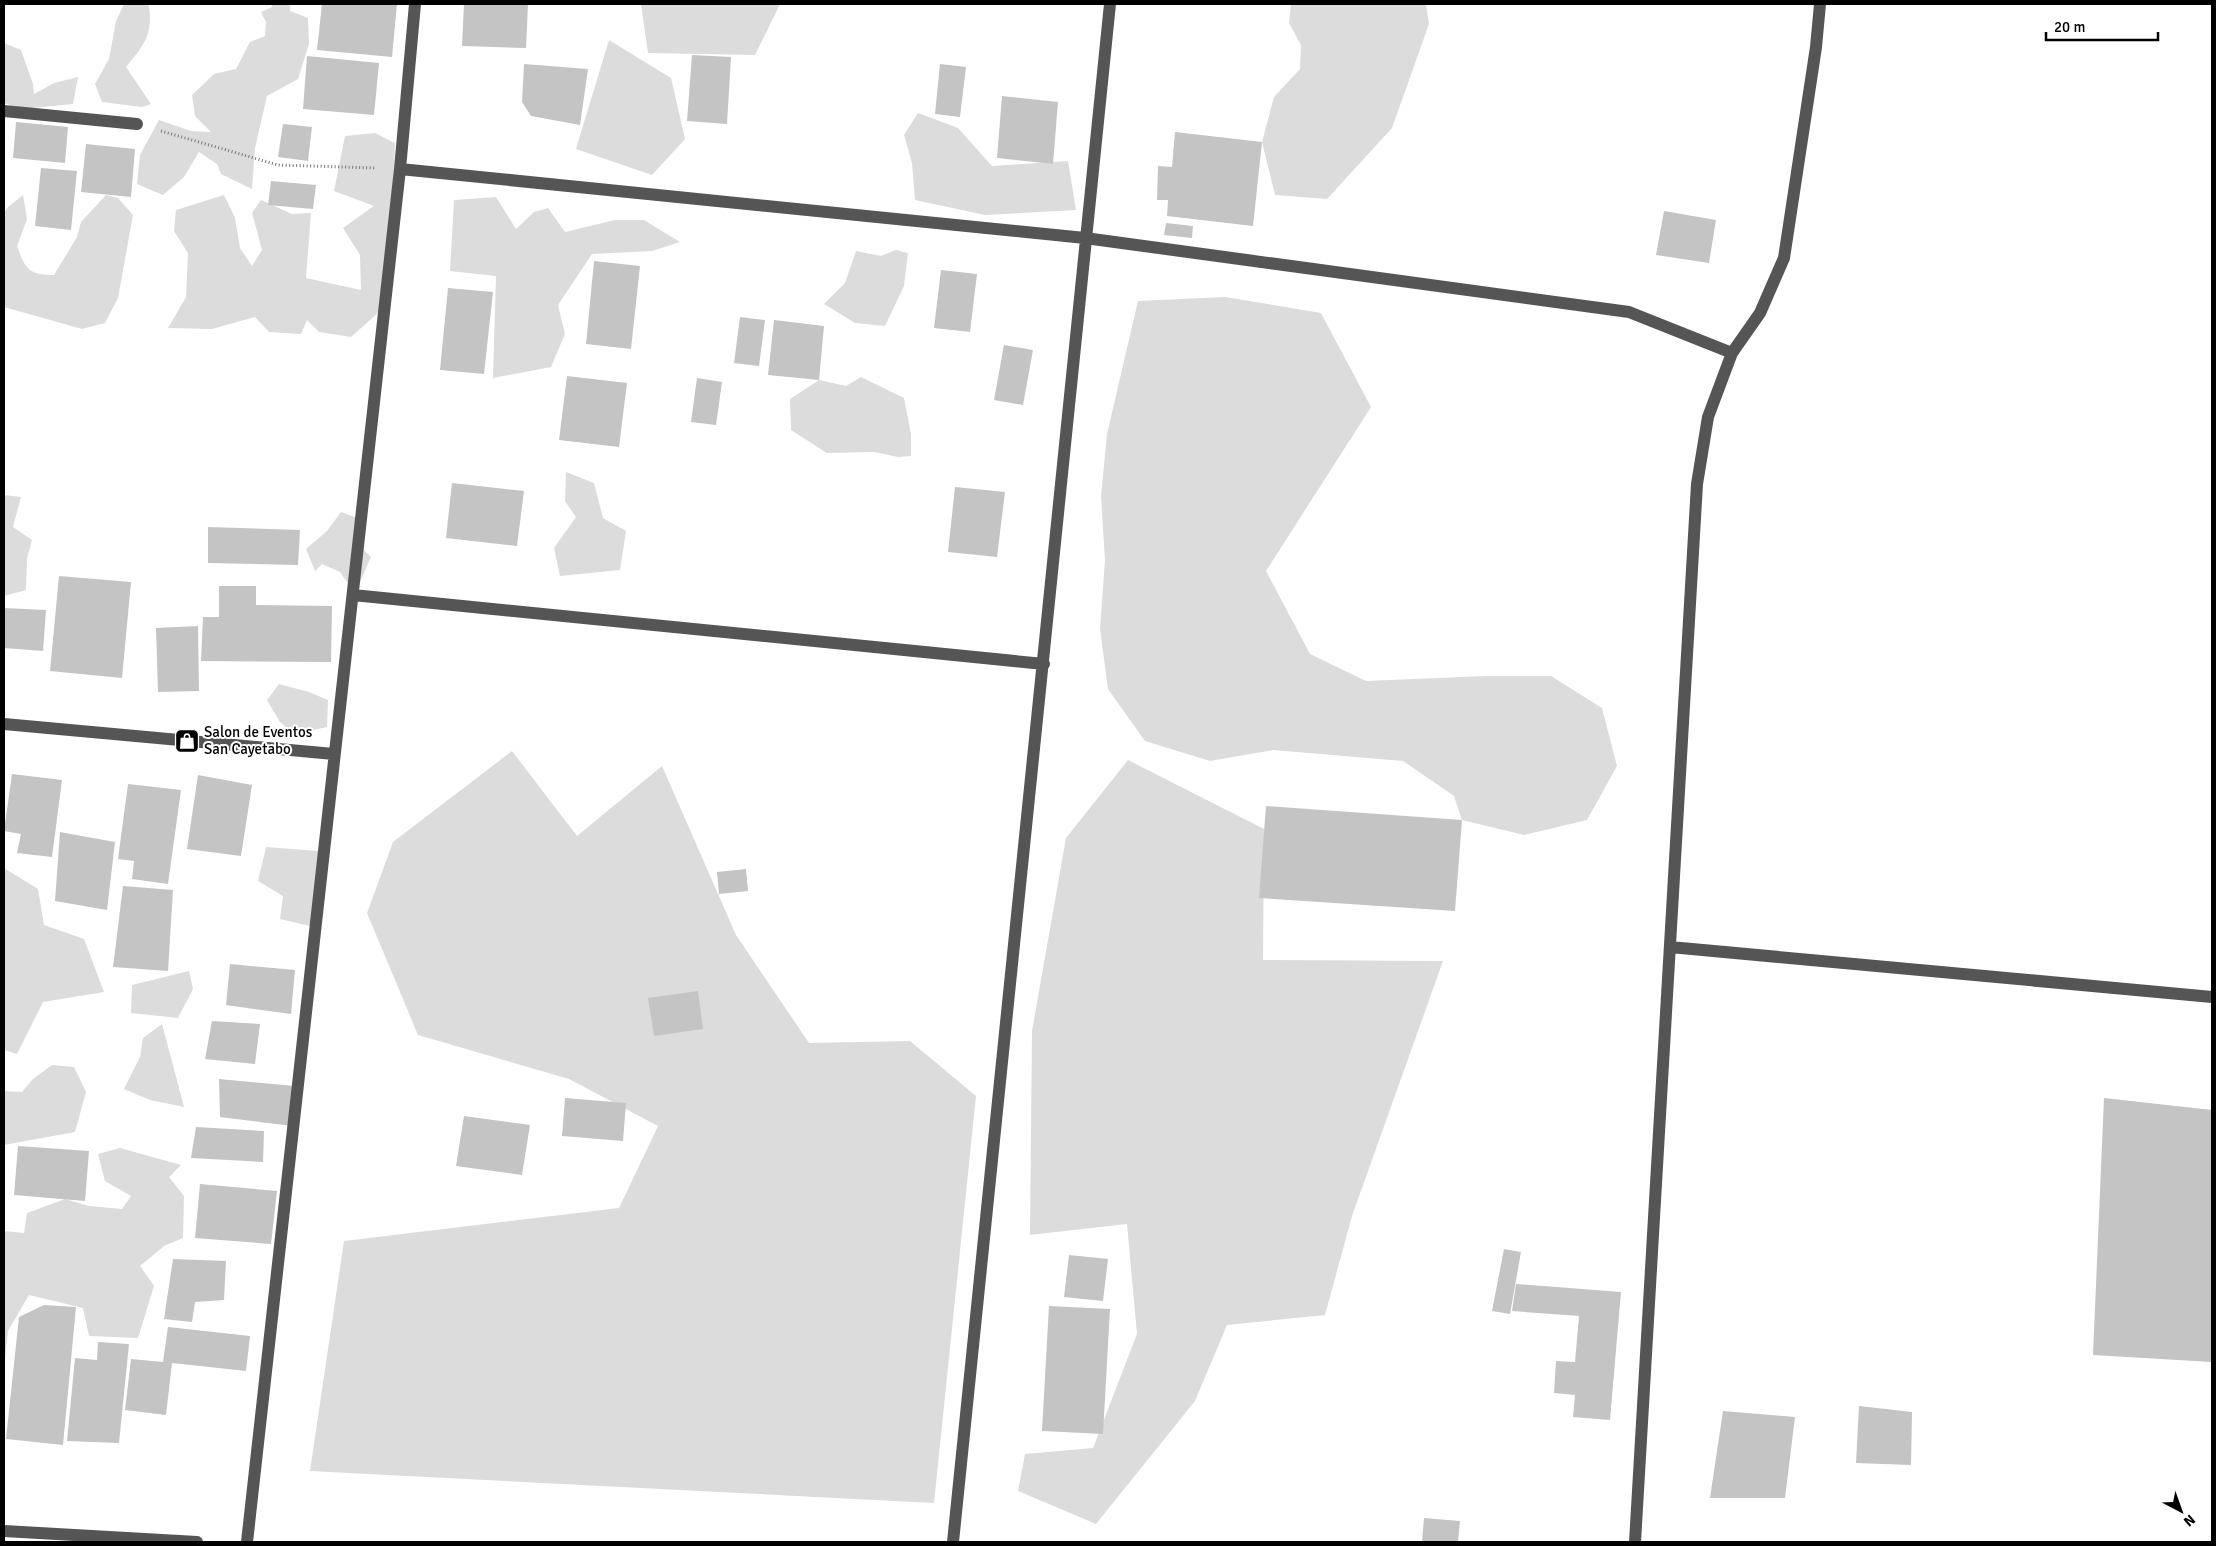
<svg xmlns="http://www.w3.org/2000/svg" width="2216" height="1546" font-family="Signika,sans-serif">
<rect width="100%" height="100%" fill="#fff"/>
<path fill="#dcdcdc" d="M 124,4 L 146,4 L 149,6 C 153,35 144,45 126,67 L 151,104 L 142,107 L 102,102 L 95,84 L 109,59 L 116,21 Z
M 272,4 L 290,4 L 290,11 L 308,18 L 309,44 L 298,79 L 267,96 L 255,148 L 252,189 L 221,174 L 217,164 L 199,152 L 184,177 L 163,195 L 137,184 L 140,155 L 159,120 L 191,131 L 211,132 L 195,116 L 192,95 L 214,74 L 236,69 L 250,42 L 265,36 L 266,22 L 261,12 L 272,7 Z
M 641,4 L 780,4 L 755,55 L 648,53 Z
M 1291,4 L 1426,4 L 1429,24 L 1392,128 L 1327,199 L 1275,195 L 1262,142 L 1274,97 L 1300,69 L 1301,45 L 1289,23 Z
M 609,40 L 671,78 L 685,139 L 652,175 L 576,149 Z
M 4,43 L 21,50 L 33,84 L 34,94 L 54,83 L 78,77 L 73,104 L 22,109 L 4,103 Z
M 918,113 L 958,128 L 992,166 L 1068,161 L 1076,210 L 985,215 L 915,200 L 912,163 L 904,135 Z
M 375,133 L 395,143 L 391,226 L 379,312 L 351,337 L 319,332 L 307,320 L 301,334 L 269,332 L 255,317 L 212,329 L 168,328 L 186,297 L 188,253 L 174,231 L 176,210 L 224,195 L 235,218 L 240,248 L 252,266 L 262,250 L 252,213 L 261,200 L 292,214 L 311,213 L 306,278 L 361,290 L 360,255 L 343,228 L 374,206 L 334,191 L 345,136 Z
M 23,195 L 27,219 L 17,246 C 25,268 28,275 54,275 L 77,237 L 81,222 L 106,195 L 118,198 L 133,215 L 118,298 L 105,323 L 82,329 L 4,307 L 4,214 L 8,207 Z
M 496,197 L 516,229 L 534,212 L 548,208 L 565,232 L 615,220 L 644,220 L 680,242 L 652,251 L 592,254 L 558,305 L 565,334 L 551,367 L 493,378 L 496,276 L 450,271 L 454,200 Z
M 896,250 L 908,253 L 904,286 L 885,326 L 855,323 L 824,304 L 845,283 L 856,251 L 881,256 Z
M 1225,297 L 1321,313 L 1371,407 L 1266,571 L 1310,654 L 1366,681 L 1486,676 L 1551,676 L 1602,708 L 1617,766 L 1587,820 L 1524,835 L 1462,820 L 1454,796 L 1403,761 L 1273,750 L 1210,761 L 1145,741 L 1108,689 L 1100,629 L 1105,560 L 1101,496 L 1107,434 L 1138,301 Z
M 861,377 L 904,398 L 911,434 L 911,456 L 898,457 L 874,452 L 827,453 L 791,430 L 790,399 L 819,380 L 846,386 Z
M 566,472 L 594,483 L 603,518 L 626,531 L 620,570 L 560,576 L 554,548 L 576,517 L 565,501 Z
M 4,495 L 21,497 L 13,527 L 32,540 L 27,559 L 26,590 L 4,596 Z
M 341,512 L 360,519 L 361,547 L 371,557 L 360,582 L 347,582 L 340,572 L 322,564 L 315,571 L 306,549 L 327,531 Z
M 279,684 L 309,692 L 328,700 L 327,727 L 294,734 L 280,722 L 267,700 Z
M 512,751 L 577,836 L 662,766 L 736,935 L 809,1043 L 910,1041 L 976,1096 L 934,1503 L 310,1471 L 344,1241 L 619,1208 L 658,1126 L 569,1079 L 418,1035 L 367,913 L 393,842 Z
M 1128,760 L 1264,829 L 1263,960 L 1443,961 L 1352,1216 L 1325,1315 L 1227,1325 L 1195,1401 L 1096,1524 L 1018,1491 L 1025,1454 L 1093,1448 L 1137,1334 L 1127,1224 L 1030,1235 L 1032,1031 L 1066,838 Z
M 266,847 L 318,851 L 325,899 L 310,926 L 280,919 L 283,896 L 258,881 Z
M 4,868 L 38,889 L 44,925 L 84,939 L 104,992 L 43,1002 L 17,1054 L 4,1050 Z
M 189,971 L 193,989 L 178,1018 L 131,1013 L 132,985 Z
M 162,1024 L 184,1107 L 150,1100 L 124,1089 L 140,1057 L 143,1038 Z
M 52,1065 L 74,1067 L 86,1092 L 75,1132 L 4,1145 L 4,1091 L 22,1092 L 33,1079 Z
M 120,1148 L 181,1165 L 169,1177 L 184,1196 L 183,1238 L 164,1246 L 140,1266 L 154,1286 L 138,1338 L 89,1336 L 83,1308 L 29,1295 L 8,1331 L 4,1367 L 4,1231 L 24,1233 L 27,1213 L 65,1199 L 89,1206 L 122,1209 L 131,1196 L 105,1181 L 98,1154 Z"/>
<path fill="#c4c4c4" d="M 322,4 L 397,4 L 392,57 L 317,50 Z
M 464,4 L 528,4 L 526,48 L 462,46 Z
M 692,55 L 731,57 L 727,124 L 687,121 Z
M 307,56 L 379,63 L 374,115 L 303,109 Z
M 524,64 L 588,69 L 580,125 L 531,116 L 522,102 Z
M 940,64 L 966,67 L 960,117 L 935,114 Z
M 1002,96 L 1058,102 L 1053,164 L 997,158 Z
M 16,122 L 68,127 L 65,163 L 13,158 Z
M 283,124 L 312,127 L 308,161 L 278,157 Z
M 1175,132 L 1262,142 L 1253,226 L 1167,216 L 1168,200 L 1157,200 L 1158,166 L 1172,167 Z
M 86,144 L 135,149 L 131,197 L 81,192 Z
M 41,168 L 77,171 L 71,230 L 35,226 Z
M 271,181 L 316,185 L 313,209 L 268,205 Z
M 1664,211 L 1716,220 L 1709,263 L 1656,255 Z
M 1166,223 L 1193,226 L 1192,238 L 1164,235 Z
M 594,261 L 640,266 L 631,349 L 586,344 Z
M 941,270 L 977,274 L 970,332 L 934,328 Z
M 448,288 L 493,292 L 484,374 L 440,370 Z
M 740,317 L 765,320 L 759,366 L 734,363 Z
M 774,320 L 824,326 L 819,380 L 768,375 Z
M 1004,345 L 1033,350 L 1023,405 L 994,400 Z
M 567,376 L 627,383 L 619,447 L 559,440 Z
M 697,378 L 722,382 L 716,425 L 691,422 Z
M 452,483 L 524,491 L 517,546 L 446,538 Z
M 955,487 L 1005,492 L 997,557 L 948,552 Z
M 208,527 L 300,530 L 298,565 L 208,563 Z
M 59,576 L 131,582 L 122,678 L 50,671 Z
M 219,586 L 256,586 L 256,605 L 332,606 L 331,662 L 201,661 L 203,617 L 219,617 Z
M 4,608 L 46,610 L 43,651 L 4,648 Z
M 198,626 L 199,691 L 158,692 L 156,628 Z
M 12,774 L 62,780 L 52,857 L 17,853 L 21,834 L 4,831 Z
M 198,775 L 252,785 L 241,856 L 187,849 Z
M 128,784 L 181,790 L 168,884 L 132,879 L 134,861 L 118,859 Z
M 1266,806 L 1462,820 L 1455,911 L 1259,898 Z
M 60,832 L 115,842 L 107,910 L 55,901 Z
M 746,869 L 748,891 L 719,894 L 717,872 Z
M 123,886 L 173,890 L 168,971 L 113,967 Z
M 230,964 L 295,970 L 291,1014 L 226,1005 Z
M 698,991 L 703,1029 L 654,1036 L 648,998 Z
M 212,1021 L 260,1024 L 255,1064 L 205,1059 Z
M 219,1079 L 294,1086 L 292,1126 L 220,1117 Z
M 565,1098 L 626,1103 L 623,1141 L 562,1136 Z
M 2104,1098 L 2212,1110 L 2212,1362 L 2093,1355 Z
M 464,1116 L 530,1125 L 522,1175 L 456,1166 Z
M 196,1127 L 264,1131 L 263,1162 L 191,1158 Z
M 18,1146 L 89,1151 L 85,1201 L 14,1195 Z
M 200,1184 L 277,1191 L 271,1244 L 195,1238 Z
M 1504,1249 L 1521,1252 L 1510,1314 L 1492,1311 Z
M 1069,1255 L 1108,1259 L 1103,1301 L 1064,1297 Z
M 173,1259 L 226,1261 L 224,1300 L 195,1302 L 192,1322 L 164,1319 Z
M 1516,1284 L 1621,1292 L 1610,1420 L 1573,1417 L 1575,1395 L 1554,1393 L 1556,1361 L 1575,1362 L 1579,1316 L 1512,1311 Z
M 44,1305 L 76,1307 L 63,1445 L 6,1439 L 19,1317 Z
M 1049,1306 L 1110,1309 L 1103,1434 L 1042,1431 Z
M 168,1327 L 250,1336 L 246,1371 L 172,1363 L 166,1415 L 125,1410 L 131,1359 L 163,1362 Z
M 98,1342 L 129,1344 L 119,1443 L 67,1441 L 75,1358 L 97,1360 Z
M 1859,1406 L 1912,1412 L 1911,1465 L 1856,1463 Z
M 1723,1411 L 1795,1417 L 1785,1498 L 1710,1498 Z
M 1424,1518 L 1460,1521 L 1458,1542 L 1422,1542 Z"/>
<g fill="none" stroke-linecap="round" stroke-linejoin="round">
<path stroke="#777" stroke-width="3" stroke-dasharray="1 2.5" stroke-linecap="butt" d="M 161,131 L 278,165 L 375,168"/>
<path stroke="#555" stroke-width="12" d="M 4,111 L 137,124
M 400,169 L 1085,238 L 1629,312 L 1732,353
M 353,595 L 1044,664
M 4,724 L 334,754
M 1670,947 L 2212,997
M 4,1531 L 197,1542
M 247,1542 L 400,169 L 415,4
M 953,1542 L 1110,4
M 1635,1542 L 1697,484 L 1708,417 L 1732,353 L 1760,313 L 1784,258 L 1816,47 L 1820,4"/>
</g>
<defs>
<symbol id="shop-square" viewBox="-11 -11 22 22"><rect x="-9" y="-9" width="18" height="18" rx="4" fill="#000" stroke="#fff"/><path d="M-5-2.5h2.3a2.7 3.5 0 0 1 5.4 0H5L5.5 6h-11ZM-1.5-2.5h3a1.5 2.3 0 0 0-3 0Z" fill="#fff"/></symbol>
</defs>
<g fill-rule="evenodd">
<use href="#shop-square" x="173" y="727" width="28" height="28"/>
</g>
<g text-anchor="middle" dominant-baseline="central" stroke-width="4" stroke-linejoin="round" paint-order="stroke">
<g font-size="15" fill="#000" stroke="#fff" text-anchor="start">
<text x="204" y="732">Salon de Eventos<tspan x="204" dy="17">San Cayetabo</tspan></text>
</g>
</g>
<rect width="2216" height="1546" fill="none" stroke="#000000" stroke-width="10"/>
<g transform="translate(2181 1511) rotate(139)" stroke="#ffffff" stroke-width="4" paint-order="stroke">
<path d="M0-4L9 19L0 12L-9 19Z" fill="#000000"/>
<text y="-8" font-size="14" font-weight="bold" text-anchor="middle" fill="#000000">N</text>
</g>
<path d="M2046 32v8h112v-8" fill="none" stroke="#000000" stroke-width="2.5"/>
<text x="2054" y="32" font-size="15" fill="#000000" stroke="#ffffff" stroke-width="4" paint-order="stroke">20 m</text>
</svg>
